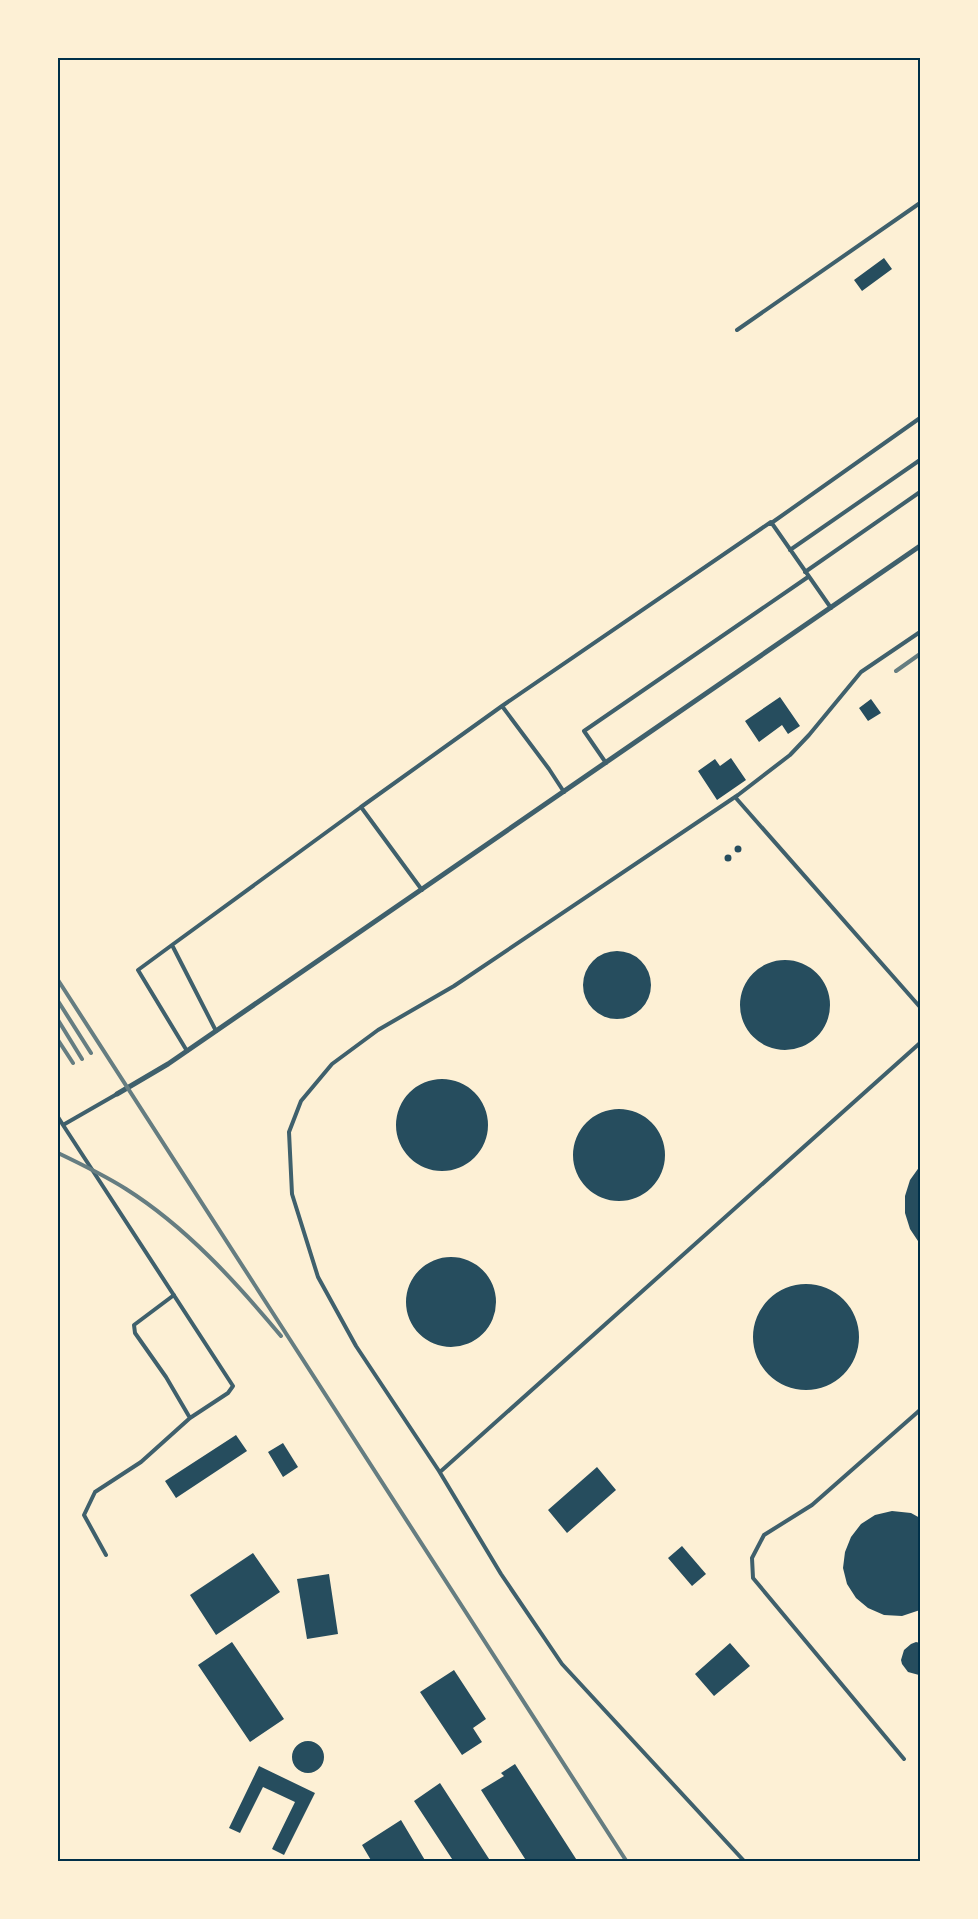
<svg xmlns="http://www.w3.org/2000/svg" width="978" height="1919" font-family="'Alegreya Sans',sans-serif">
<rect width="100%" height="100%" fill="#fdf0d5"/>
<path fill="#264d5e" d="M 884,258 L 892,269 L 862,291 L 854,280 Z
M 780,697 L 800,726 L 788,734 L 782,725 L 759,742 L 745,721 Z
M 871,699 L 881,713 L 868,721 L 859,708 Z
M 731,758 L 746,780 L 717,800 L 698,771 L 715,759 L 720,766 Z
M734.5 849a3.5 3.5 0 1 1 7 0a3.5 3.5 0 1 1-7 0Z
M724.5 858a3.5 3.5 0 1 1 7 0a3.5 3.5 0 1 1-7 0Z
M583 985a34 34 0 1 1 68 0a34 34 0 1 1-68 0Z
M740 1005a45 45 0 1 1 90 0a45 45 0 1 1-90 0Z
M396 1125a46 46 0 1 1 92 0a46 46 0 1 1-92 0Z
M573 1155a46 46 0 1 1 92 0a46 46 0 1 1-92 0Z
M 920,1166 L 920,1244 L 910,1229 L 905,1213 L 905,1196 L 910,1180 Z
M406 1302a45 45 0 1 1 90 0a45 45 0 1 1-90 0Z
M753 1337a53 53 0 1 1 106 0a53 53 0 1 1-106 0Z
M 236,1435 L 247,1451 L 176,1498 L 165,1481 Z
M 283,1443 L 298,1467 L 283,1477 L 268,1452 Z
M 597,1467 L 616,1490 L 567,1533 L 548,1510 Z
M 892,1511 L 911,1513 L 920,1518 L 920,1610 L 902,1616 L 884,1615 L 868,1608 L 856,1598 L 847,1584 L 843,1568 L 845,1552 L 851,1537 L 861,1524 L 875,1515 Z
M 682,1546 L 706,1574 L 692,1586 L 668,1558 Z
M 253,1553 L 280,1592 L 216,1635 L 190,1595 Z
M 329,1574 L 338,1634 L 307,1639 L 297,1579 Z
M 232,1642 L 284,1719 L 250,1742 L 198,1665 Z
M 916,1642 L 920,1643 L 920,1674 L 919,1675 L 908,1672 L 902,1664 L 901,1660 L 904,1650 L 911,1644 Z
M 730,1643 L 750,1666 L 714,1696 L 695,1674 Z
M 454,1670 L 486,1719 L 473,1728 L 482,1742 L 462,1755 L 420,1692 Z
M292 1757a16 16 0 1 1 32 0a16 16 0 1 1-32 0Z
M 515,1764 L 578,1862 L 527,1862 L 481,1790 L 504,1776 L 501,1773 Z
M 259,1766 L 315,1793 L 284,1855 L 272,1849 L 295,1802 L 263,1787 L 240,1833 L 229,1828 Z
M 440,1783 L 491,1862 L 454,1862 L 414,1801 Z
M 401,1820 L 426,1862 L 372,1862 L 362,1845 Z"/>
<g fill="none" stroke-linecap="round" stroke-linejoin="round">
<path stroke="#3f606c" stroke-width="4" d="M 737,330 L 920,203
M 770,524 L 920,418
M 790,550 L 920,460
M 805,572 L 920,492
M 502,706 L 771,522 L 831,608
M 606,763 L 584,731 L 808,577
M 735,797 L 920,1007
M 361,807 L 502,706 L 549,769 L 564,792
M 172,945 L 138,970 L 187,1051
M 216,1031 L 172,945 L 361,807 L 422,890
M 58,1117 L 63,1125 L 117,1094
M 63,1125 L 233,1386 L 228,1393 L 190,1418 L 141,1462 L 95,1492 L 84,1515 L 106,1555
M 174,1295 L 134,1325 L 135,1333 L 166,1377 L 190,1418
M 440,1472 L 920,1043
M 904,1759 L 753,1578 L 752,1558 L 764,1535 L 812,1505 L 920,1410
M 745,1862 L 562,1664 L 501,1574 L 439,1471 L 356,1346 L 318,1277 L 292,1194 L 289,1132 L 301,1101 L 332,1064 L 378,1030 L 454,986 L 738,795 L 790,755 L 809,735 L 861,672 L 920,632"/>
<path stroke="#3f606c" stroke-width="5" d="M 117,1094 L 168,1064 L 920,546"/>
<path stroke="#657d81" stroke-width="4" d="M 896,671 L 920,654
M 58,980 L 627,1862
M 58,1001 L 91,1053
M 58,1020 L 82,1059
M 58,1040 L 73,1063
M 58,1153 C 81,1164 104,1175 126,1189 C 186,1227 236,1282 281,1336"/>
</g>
<rect width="978" height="1919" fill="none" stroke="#fdf0d5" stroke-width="118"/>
<rect x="59" y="59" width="860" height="1801" fill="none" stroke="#003049" stroke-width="2"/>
</svg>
